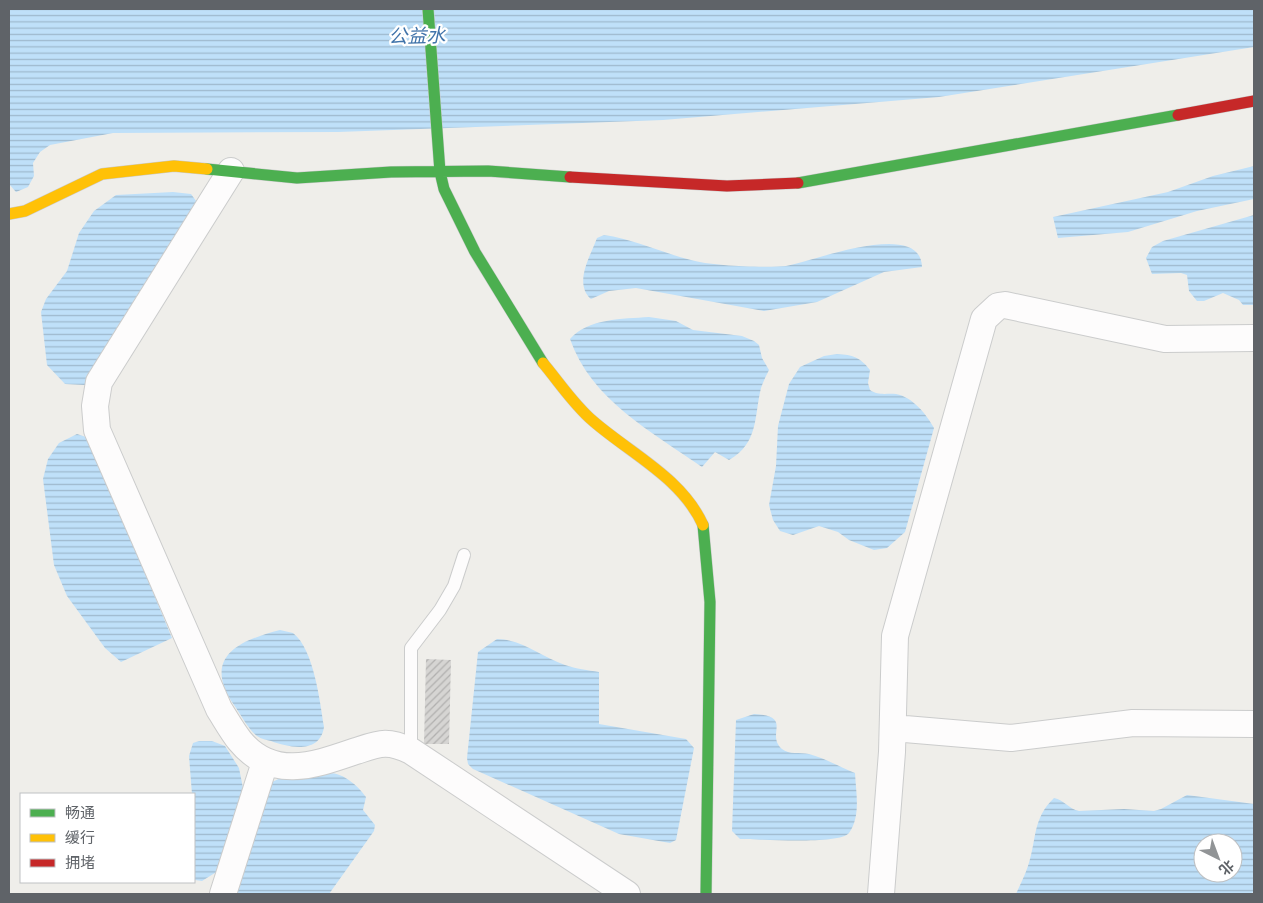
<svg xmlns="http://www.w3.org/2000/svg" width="1263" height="903" font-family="Inter,'Noto Sans SC',sans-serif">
<defs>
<pattern id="water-rules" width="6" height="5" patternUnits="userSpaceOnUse" patternTransform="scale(1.25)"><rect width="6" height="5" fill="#bfe0f9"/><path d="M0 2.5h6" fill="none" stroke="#9eb9cd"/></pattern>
<pattern id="building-hatch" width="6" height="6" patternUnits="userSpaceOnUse" patternTransform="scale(1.25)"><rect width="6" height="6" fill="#d6d5d3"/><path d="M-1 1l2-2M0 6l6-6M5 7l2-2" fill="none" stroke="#b1b0af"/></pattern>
</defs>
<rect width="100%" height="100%" fill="#efeeea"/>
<path fill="url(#water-rules)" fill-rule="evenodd" d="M 9,9 L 1254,9 L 1254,47 L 939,97 L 663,120 L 338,132 L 113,133 L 50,145 L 40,152 L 33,163 L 34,176 L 28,187 L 16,192 L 9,184 Z
M 1254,166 L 1254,199 L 1197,211 L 1128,232 L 1058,238 L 1053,217 L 1168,192 L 1213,176 Z
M 173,192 L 191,194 L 199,205 L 198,211 L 85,385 L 65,384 L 47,365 L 41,312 L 46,299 L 67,271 L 79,233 L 94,211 L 116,195 Z
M 1254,215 L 1254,305 L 1243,305 L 1239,300 L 1223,293 L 1204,301 L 1197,301 L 1189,291 L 1187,275 L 1181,273 L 1152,274 L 1146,258 L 1152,247 L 1163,241 Z
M 604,235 C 634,239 662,253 691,260 C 711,266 765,268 786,266 C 811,262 921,218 922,267 L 884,272 L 817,302 L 764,311 L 636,288 L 609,291 L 591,299 C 573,283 591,255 597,238 Z
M 649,317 L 676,321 L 693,330 L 742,336 L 754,341 L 759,345 L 762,358 L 769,370 C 766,376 763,382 761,388 C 754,416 759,443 729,460 L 715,452 L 702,467 C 652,432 591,400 570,339 C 589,318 622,319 649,317 Z
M 837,354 C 853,355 860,357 870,370 L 868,383 L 870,390 C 879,396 886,393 896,394 C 913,397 927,415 934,428 L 905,532 L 887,548 L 874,550 L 849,540 L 838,532 L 819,526 L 793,535 L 780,531 L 773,520 L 769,505 L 776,466 L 778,426 L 789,384 L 800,367 L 824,356 Z
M 77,434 L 89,438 L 172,638 L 121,662 L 105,648 L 67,596 L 54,565 L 43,479 L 48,459 L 59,443 Z
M 280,630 L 293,633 C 314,649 320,702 324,727 C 320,754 290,748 271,741 C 267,740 261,739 257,736 C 248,729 241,715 234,705 C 202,658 237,641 280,630 Z
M 497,639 C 524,640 541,657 565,665 C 576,669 588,670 599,672 L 599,724 L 686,739 L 694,748 L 676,840 L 670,843 L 619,834 L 473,769 L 468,764 L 467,758 L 478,652 Z
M 754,714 C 794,716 765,734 782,749 C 789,755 800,752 809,754 C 824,758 840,767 855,773 C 856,793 861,816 849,833 C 840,845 757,839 740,839 L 732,831 L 736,720 Z
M 199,741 L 212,741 L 225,746 L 239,768 L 243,788 L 218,871 L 202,881 L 195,880 L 194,794 L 192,794 L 189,756 L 193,743 Z
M 329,773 C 344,773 358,786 366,797 L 363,810 L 375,825 L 374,831 L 329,894 L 237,894 L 259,806 L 272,782 L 283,777 L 303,779 Z
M 1187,795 L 1254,804 L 1254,891 L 1251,894 L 1016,894 C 1020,885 1025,875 1028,866 C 1037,839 1032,819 1054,798 C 1064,800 1069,809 1079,811 L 1124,809 L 1154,811 L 1161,809 ZM 1203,843 L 1233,843 L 1233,873 L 1203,873 Z"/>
<path fill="url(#building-hatch)" d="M 426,659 L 451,660 L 449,744 L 424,744 Z"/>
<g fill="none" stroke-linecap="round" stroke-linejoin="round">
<defs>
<path id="lane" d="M 411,751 L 411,648 L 440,610 L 454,586 L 464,555"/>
<path id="street" d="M 231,171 L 99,382 L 95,406 L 97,430 L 219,709 C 226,720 232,731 240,741 C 273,781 315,765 356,751 C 381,743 387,740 411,751 L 627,894
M 893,728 L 1011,738 L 1133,723 L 1254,724
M 223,894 L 265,762
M 881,894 L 892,752 L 895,636 L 984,319 L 998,306 L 1005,305 L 1165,339 L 1254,338"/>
<path id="fast" d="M 428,9 L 440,172 L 444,189 L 475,252 L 543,363
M 207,169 L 297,178 L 391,172 L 488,171 L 570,177
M 798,183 L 1178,115
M 703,525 L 710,602 L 706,894"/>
<path id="slow" d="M 9,214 L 25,211 L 102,174 L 174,166 L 207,169
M 543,363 C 559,382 574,405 593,421 C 631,454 682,478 703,525"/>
<path id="jam" d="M 1178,115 L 1254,101
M 570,177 L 727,186 L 798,183"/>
</defs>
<use href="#lane" stroke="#cbcccc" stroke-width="14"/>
<use href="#street" stroke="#cbcccc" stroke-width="28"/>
<use href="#fast" stroke="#cacacb" stroke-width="12"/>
<use href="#slow" stroke="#cacacb" stroke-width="12"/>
<use href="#jam" stroke="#cacacb" stroke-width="12"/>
<use href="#lane" stroke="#fdfcfc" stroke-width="12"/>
<use href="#street" stroke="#fdfcfc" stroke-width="26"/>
<use href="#fast" stroke="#4caf50" stroke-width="11"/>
<use href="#slow" stroke="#ffc107" stroke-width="11"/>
<use href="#jam" stroke="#c62828" stroke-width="11"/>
</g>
<g text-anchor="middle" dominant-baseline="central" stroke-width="4.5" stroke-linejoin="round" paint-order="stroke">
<g font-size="19" font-style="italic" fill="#4174aa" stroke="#fff">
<text transform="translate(417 36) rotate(-1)">公益水</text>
</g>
</g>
<rect width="1263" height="903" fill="none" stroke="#5f6368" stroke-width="20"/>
<rect x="20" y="793" width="175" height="90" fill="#ffffff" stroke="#bfc1c3"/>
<rect x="30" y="809" width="25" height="8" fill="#4caf50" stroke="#bfc1c3"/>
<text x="65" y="818" font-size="15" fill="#5f6368">畅通</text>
<rect x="30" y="834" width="25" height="8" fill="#ffc107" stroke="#bfc1c3"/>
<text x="65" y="843" font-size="15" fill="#5f6368">缓行</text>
<rect x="30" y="859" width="25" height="8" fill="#c62828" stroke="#bfc1c3"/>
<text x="65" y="868" font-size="15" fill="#5f6368">拥堵</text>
<g transform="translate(1218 858) rotate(138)"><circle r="24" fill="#ffffff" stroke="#bfc1c3"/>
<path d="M0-4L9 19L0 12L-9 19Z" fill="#919496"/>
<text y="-8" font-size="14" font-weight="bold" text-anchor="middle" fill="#5f6368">北</text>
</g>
</svg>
